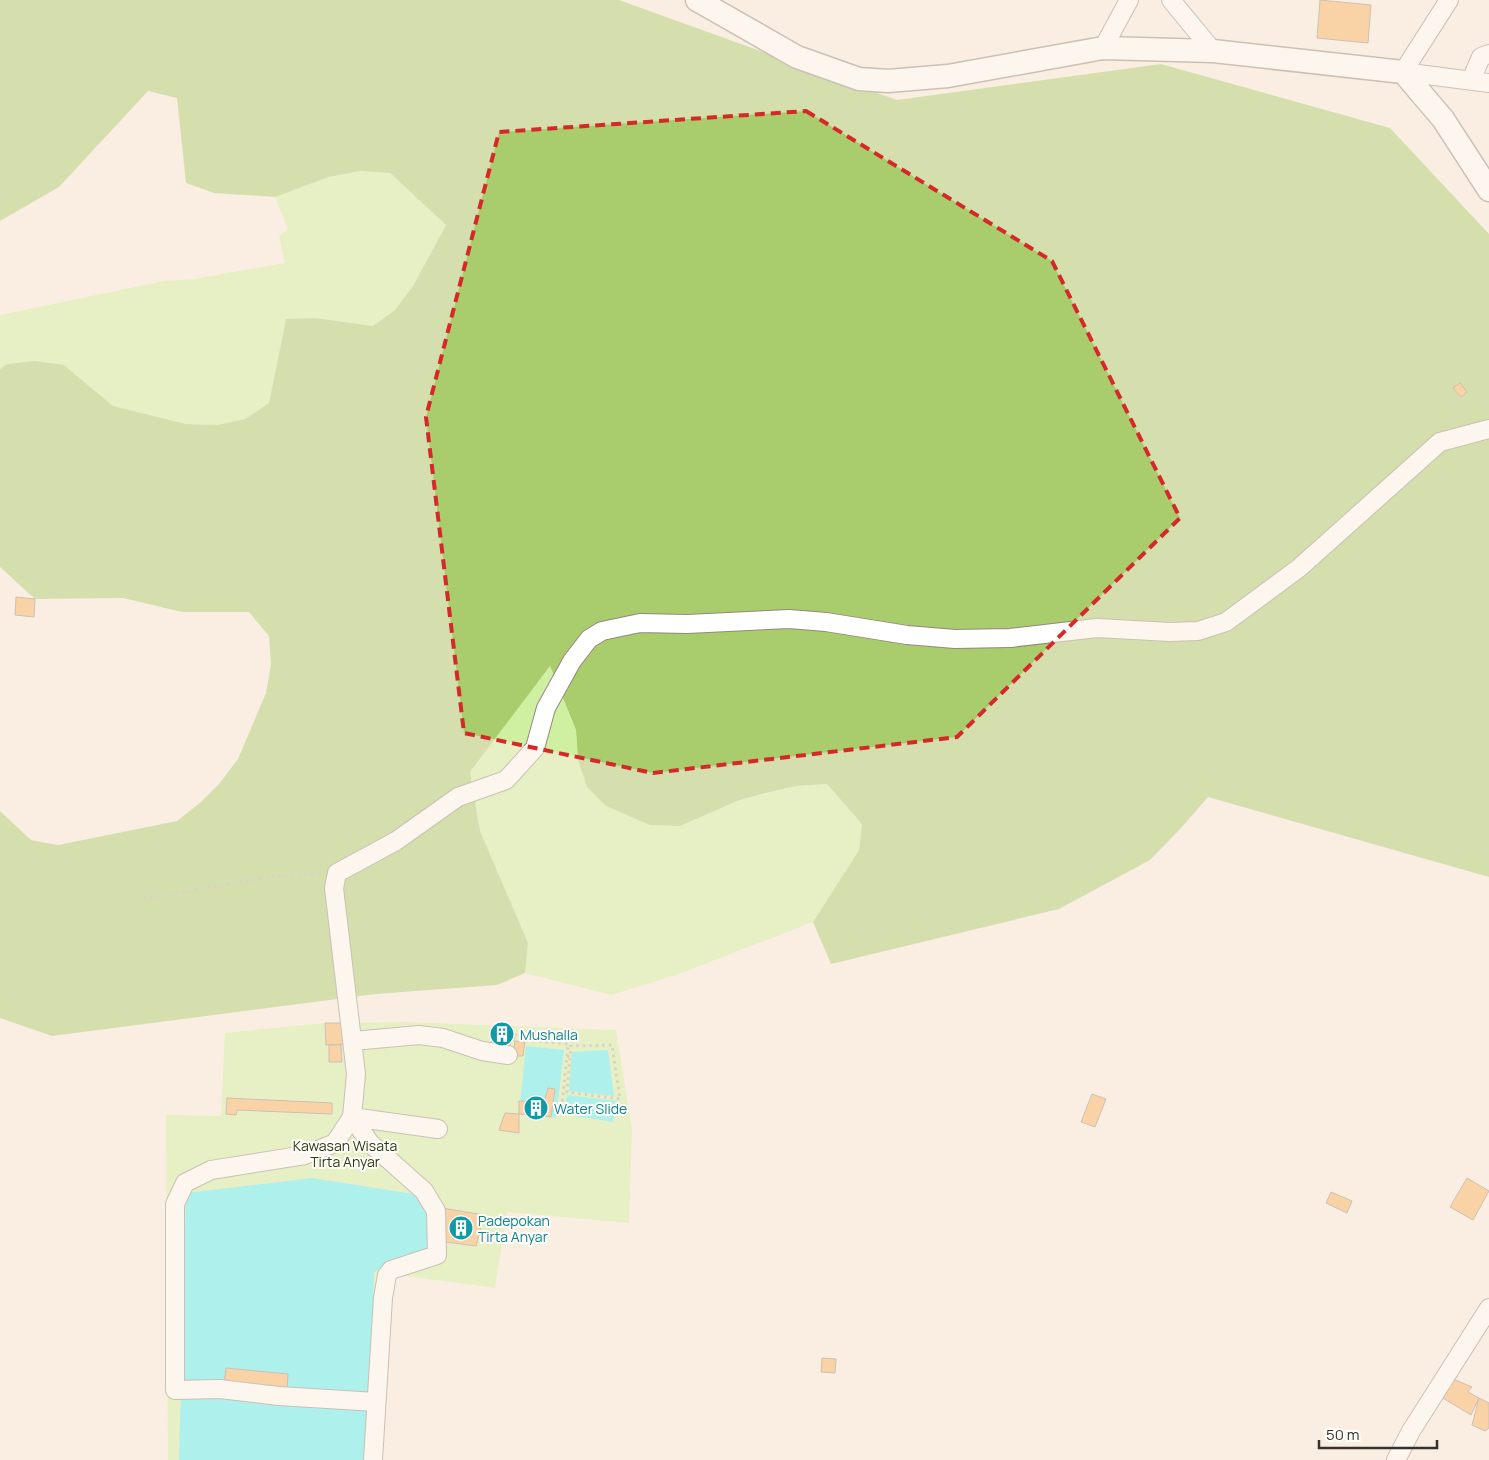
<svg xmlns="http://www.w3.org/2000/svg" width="1489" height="1460" font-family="Manrope,sans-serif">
<rect width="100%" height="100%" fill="#faeee2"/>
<path fill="#d0f0a1" d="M 360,171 L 390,173 L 446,225 L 413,286 L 395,310 L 373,327 L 315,318 L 286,320 L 269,403 L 245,419 L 218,425 L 186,424 L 113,406 L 64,365 L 7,364 L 0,369 L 0,315 L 164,281 L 194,279 L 285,263 L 279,236 L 288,229 L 275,197 L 329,177 Z
M 550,666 L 576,730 L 578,760 L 737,801 L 796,786 L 827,784 L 862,823 L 859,850 L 813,922 L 676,975 L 611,995 L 525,973 L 528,943 L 480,831 L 470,772 Z
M 405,1022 L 616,1030 L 632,1129 L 629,1223 L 507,1212 L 495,1288 L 392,1274 L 379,1460 L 168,1460 L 166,1115 L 221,1116 L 225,1033 L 325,1023 Z"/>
<path fill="#a9cd6d" d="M 0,0 L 619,0 L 897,100 L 1161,64 L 1390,128 L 1489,234 L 1489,877 L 1208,797 L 1182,827 L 1150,860 L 1059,909 L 831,964 L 813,922 L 859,850 L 862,824 L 827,784 L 796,786 L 766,793 L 737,801 L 680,826 L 650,825 L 606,806 L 587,787 L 578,760 L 576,730 L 550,666 L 470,772 L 480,831 L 528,943 L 525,973 L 497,985 L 376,994 L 52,1036 L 0,1018 L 0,811 L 31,840 L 58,845 L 177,821 L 201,802 L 219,784 L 238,759 L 266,693 L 271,664 L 269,636 L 249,612 L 182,612 L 123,598 L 35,599 L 0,567 L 0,369 L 7,364 L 35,361 L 64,365 L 113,406 L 186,424 L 218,425 L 245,419 L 269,403 L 286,319 L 315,318 L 373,326 L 395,310 L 413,286 L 446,225 L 390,173 L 360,171 L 329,177 L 275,197 L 214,193 L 186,183 L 177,98 L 148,91 L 59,187 L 0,221 Z"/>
<path fill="#52f1f9" d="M 526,1046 L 564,1050 L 556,1118 L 519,1114 Z
M 608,1050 L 614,1096 L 569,1091 L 572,1052 Z
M 567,1095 L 617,1101 L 613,1122 L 563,1114 Z
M 312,1178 L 426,1196 L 428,1248 L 374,1272 L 369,1460 L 179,1460 L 186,1193 Z"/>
<path fill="#f9b15e" stroke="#94897e" d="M 1320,0 L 1371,5 L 1368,43 L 1317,38 Z
M 1460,383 L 1467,392 L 1461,397 L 1453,388 Z
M 16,597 L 35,599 L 34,617 L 15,615 Z
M 325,1023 L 346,1023 L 348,1044 L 326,1045 Z
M 493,1026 L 513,1027 L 509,1050 L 491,1046 Z
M 531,1030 L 541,1032 L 541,1036 L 531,1035 Z
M 515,1041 L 525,1042 L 523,1056 L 513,1056 Z
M 329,1045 L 341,1045 L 342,1062 L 329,1062 Z
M 548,1088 L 555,1089 L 551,1117 L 519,1114 L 519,1101 L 544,1102 Z
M 1092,1094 L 1106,1099 L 1095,1127 L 1081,1122 Z
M 227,1098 L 332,1103 L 332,1114 L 237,1110 L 236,1115 L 226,1114 Z
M 505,1113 L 519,1114 L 519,1133 L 499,1130 Z
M 1467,1178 L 1489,1191 L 1473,1220 L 1450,1207 Z
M 1331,1192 L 1352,1201 L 1347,1213 L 1326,1203 Z
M 442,1208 L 484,1215 L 476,1246 L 439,1241 Z
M 822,1358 L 836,1359 L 835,1373 L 821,1372 Z
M 226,1368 L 288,1374 L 287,1391 L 224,1385 Z
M 1451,1378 L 1472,1387 L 1468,1392 L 1479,1398 L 1471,1415 L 1441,1397 Z
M 1479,1398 L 1489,1403 L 1489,1428 L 1485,1431 L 1472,1425 Z"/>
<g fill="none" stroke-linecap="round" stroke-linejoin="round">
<defs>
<path id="minor" d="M 1171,0 L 1213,51
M 1449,0 L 1403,72 L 1489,83
M 1103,48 L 1129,0
M 1471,80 L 1481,57 L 1489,54
M 353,1041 L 419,1035 L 443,1038 L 482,1051 L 508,1055
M 352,1117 L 370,1143 L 424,1191 L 436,1211 L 437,1255 L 391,1270 L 387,1275 L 383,1298 L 373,1460
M 352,1117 L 438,1129
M 376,1402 L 279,1396 L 220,1389 L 175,1390 L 175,1204 L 185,1183 L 211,1170 L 305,1155 L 335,1143 L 352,1117 L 356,1074 L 334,888 L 337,873 L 396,841 L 458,797 L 506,780 L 535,748 L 546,708 L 572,661 L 589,639 L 602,631 L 640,623 L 687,624 L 789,619 L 826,622 L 907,635 L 955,639 L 1010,638 L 1097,628 L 1170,632 L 1198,631 L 1226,622 L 1299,568 L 1440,442 L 1489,429
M 1396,1460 L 1411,1431 L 1489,1308"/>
<path id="major" d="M 697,0 L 797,57 L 859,79 L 888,81 L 948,76 L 1103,48 L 1213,51 L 1403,72 L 1443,119 L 1489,190"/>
</defs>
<use href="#minor" stroke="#93887d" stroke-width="20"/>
<use href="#major" stroke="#93887d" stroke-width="25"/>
<path stroke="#b7aea4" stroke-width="3" stroke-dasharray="2.5 4" stroke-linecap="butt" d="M 144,899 L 281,875 L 321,874
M 513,1039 L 568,1044 L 561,1115
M 513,1041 L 514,1035 L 552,1036
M 567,1056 L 570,1057 L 571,1046 L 612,1045 L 620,1099 L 567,1092 L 570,1057"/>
<use href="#minor" stroke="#fff" stroke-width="18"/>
<use href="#major" stroke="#fff" stroke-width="22"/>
</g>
<path d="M0 0H1489V1460H0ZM 806,111 L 1052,261 L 1180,518 L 957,737 L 653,773 L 464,733 L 426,417 L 499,132 Z" fill="#faeee2" fill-opacity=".55" fill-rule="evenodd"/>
<path fill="none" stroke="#d62828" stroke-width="4" stroke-dasharray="10 6" stroke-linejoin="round" d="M 806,111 L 1052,261 L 1180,518 L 957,737 L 653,773 L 464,733 L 426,417 L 499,132 Z"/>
<defs>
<symbol id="building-disc" viewBox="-11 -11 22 22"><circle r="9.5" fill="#0f9aa8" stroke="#fffdfa"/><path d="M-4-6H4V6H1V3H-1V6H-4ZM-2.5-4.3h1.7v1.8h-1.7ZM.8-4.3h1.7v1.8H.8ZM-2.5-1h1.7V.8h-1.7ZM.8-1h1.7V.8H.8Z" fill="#fff"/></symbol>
</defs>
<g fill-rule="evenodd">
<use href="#building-disc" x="488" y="1020" width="28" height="28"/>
<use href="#building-disc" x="522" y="1094" width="28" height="28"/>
<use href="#building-disc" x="447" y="1214" width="28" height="28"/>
</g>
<g text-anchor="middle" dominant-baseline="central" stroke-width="4" stroke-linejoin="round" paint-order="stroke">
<g font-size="14" fill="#0d838f" stroke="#fffdfa" text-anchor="start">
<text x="520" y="1034">Mushalla</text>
<text x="554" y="1108">Water Slide</text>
<text x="478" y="1220">Padepokan<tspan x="478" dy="16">Tirta Anyar</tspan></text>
</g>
<g font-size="14" fill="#2c3a12" stroke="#fffdfa">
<text x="345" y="1145">Kawasan Wisata<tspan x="345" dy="16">Tirta Anyar</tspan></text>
</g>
</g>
<path d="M1319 1440v8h118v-8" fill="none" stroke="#35312c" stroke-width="2.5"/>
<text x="1326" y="1440" font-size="15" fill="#35312c" stroke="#fffdfa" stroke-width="4" paint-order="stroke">50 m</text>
</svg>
